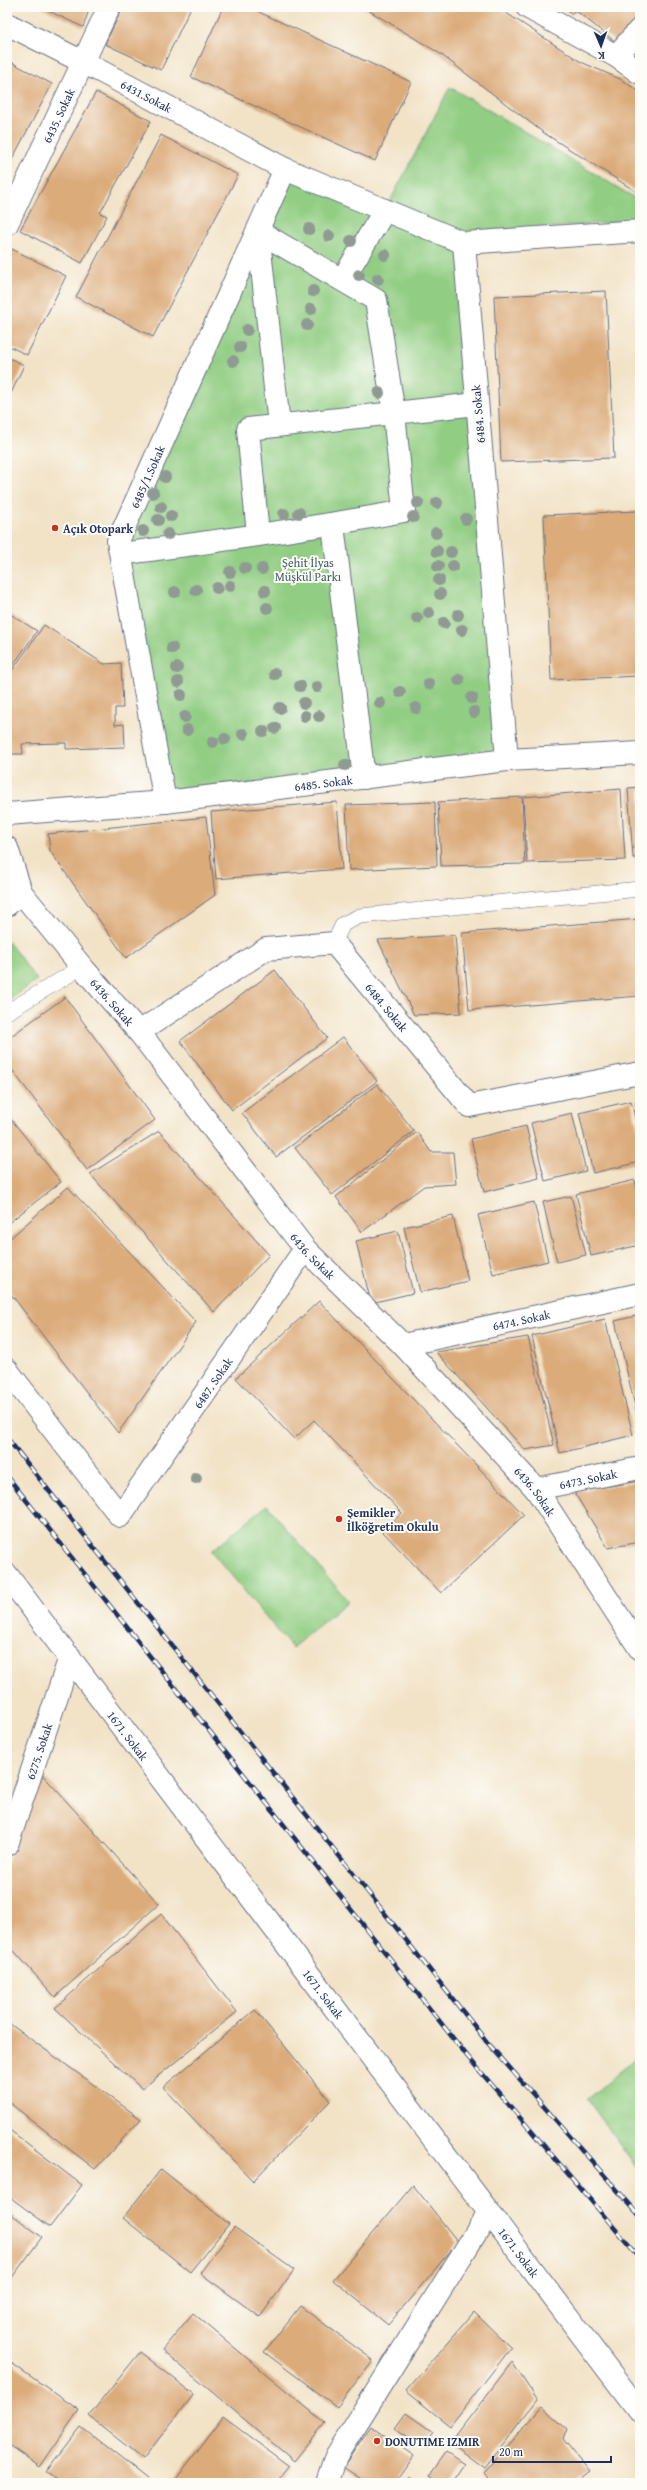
<svg xmlns="http://www.w3.org/2000/svg" width="647" height="2490" font-family="'Gentium Book Plus',serif">
<rect width="100%" height="100%" fill="#fdfcf7"/>
<filter id="ink" filterUnits="userSpaceOnUse"><feTurbulence type="fractalNoise" baseFrequency=".025" numOctaves="2"/><feDisplacementMap in="SourceGraphic" scale="8" xChannelSelector="R" yChannelSelector="G"/><feConvolveMatrix kernelMatrix="1 2 1 2 8 2 1 2 1" color-interpolation-filters="sRGB"/></filter>
<filter id="wash" filterUnits="userSpaceOnUse"><feTurbulence type="fractalNoise" baseFrequency=".012" numOctaves="4" result="noise"/><feDisplacementMap in="SourceGraphic" scale="16" xChannelSelector="R" yChannelSelector="G"/><feGaussianBlur stdDeviation="0.9" result="paint"/><feColorMatrix in="noise" values="0 0 0 0 0 0 0 0 0 0 0 0 0 0 0 0 0 1.4 0 .05"/><feComposite in="paint" operator="in"/></filter>
<g filter="url(#wash)">
<rect width="100%" height="100%" fill="#f2e3c7"/>
<path fill="#91cd82" stroke="#567e70" d="M 450,87 L 640,201 L 640,220 L 464,235 L 388,205 Z
M 285,169 L 464,243 L 507,760 L 165,802 L 118,541 Z
M 7,940 L 37,980 L 7,1002 Z
M 267,1505 L 348,1601 L 292,1648 L 211,1551 Z
M 640,2055 L 640,2172 L 587,2099 Z"/>
<g id="blocks">
<path fill="#dbab7a" d="M 40,7 L 90,7 L 83,27 Z
M 123,7 L 191,7 L 161,70 L 105,44 Z
M 223,7 L 248,7 L 411,82 L 375,161 L 191,77 Z
M 363,7 L 497,7 L 581,62 L 620,79 L 640,92 L 640,194 L 544,133 L 439,53 Z
M 564,7 L 640,7 L 640,15 L 617,43 L 575,10 L 572,14 Z
M 7,60 L 52,84 L 8,167 L 7,166 Z
M 96,92 L 151,121 L 100,213 L 107,216 L 82,263 L 20,230 Z
M 161,135 L 238,175 L 153,337 L 76,297 Z
M 12,249 L 66,276 L 27,355 L 7,345 L 7,259 Z
M 606,291 L 614,458 L 501,462 L 494,296 Z
M 7,357 L 24,365 L 7,402 Z
M 638,511 L 640,676 L 551,680 L 544,515 Z
M 7,612 L 37,631 L 7,674 Z
M 44,625 L 104,664 L 121,663 L 123,708 L 115,708 L 115,725 L 124,724 L 125,747 L 66,749 L 66,743 L 22,744 L 23,754 L 12,754 L 7,748 L 7,678 Z
M 640,787 L 640,858 L 633,858 L 628,788 Z
M 621,789 L 625,860 L 527,863 L 523,797 Z
M 522,797 L 525,864 L 441,866 L 438,802 Z
M 337,802 L 342,869 L 216,879 L 211,812 Z
M 435,802 L 437,866 L 349,870 L 346,805 Z
M 206,817 L 215,895 L 126,958 L 50,851 L 48,834 Z
M 640,919 L 640,996 L 469,1010 L 462,933 Z
M 455,935 L 461,1013 L 414,1015 L 378,940 Z
M 275,970 L 327,1038 L 232,1110 L 180,1041 Z
M 65,997 L 155,1120 L 87,1170 L 7,1063 L 7,1039 Z
M 343,1037 L 377,1081 L 276,1157 L 242,1113 Z
M 377,1084 L 414,1131 L 332,1195 L 295,1148 Z
M 640,1099 L 640,1114 L 639,1114 L 636,1100 Z
M 631,1101 L 640,1138 L 640,1162 L 593,1173 L 579,1113 Z
M 572,1113 L 586,1171 L 545,1181 L 531,1123 Z
M 7,1114 L 61,1182 L 7,1224 Z
M 526,1126 L 539,1178 L 484,1192 L 471,1139 Z
M 159,1131 L 269,1255 L 214,1312 L 90,1174 Z
M 417,1132 L 431,1152 L 453,1152 L 456,1184 L 424,1186 L 362,1232 L 336,1197 Z
M 635,1180 L 640,1203 L 640,1245 L 591,1256 L 576,1194 Z
M 68,1187 L 196,1322 L 118,1433 L 7,1289 L 7,1241 Z
M 571,1196 L 586,1255 L 557,1262 L 543,1202 Z
M 534,1202 L 548,1261 L 493,1274 L 478,1215 Z
M 453,1216 L 468,1281 L 420,1292 L 404,1227 Z
M 398,1231 L 413,1293 L 371,1303 L 356,1241 Z
M 319,1301 L 524,1515 L 441,1593 L 382,1531 L 402,1513 L 314,1420 L 294,1439 L 236,1378 Z
M 640,1315 L 640,1423 L 639,1423 L 615,1321 Z
M 605,1319 L 633,1435 L 560,1453 L 532,1336 Z
M 528,1337 L 554,1445 L 525,1450 L 436,1352 Z
M 640,1481 L 640,1542 L 608,1548 L 574,1492 Z
M 40,1772 L 159,1904 L 55,1997 L 7,1943 L 7,1862 Z
M 161,1914 L 237,2012 L 142,2089 L 55,2008 Z
M 255,2010 L 330,2101 L 253,2181 L 163,2087 Z
M 7,2022 L 141,2119 L 95,2169 L 7,2101 Z
M 7,2128 L 82,2185 L 50,2227 L 7,2195 Z
M 161,2169 L 229,2224 L 190,2272 L 123,2218 Z
M 413,2185 L 458,2242 L 388,2325 L 333,2280 Z
M 7,2211 L 42,2237 L 8,2283 L 7,2283 Z
M 234,2227 L 294,2270 L 260,2317 L 200,2273 Z
M 300,2306 L 373,2360 L 337,2407 L 264,2352 Z
M 474,2312 L 511,2348 L 450,2426 L 406,2391 Z
M 193,2313 L 325,2423 L 294,2461 L 162,2350 Z
M 140,2352 L 194,2394 L 143,2459 L 89,2416 Z
M 7,2360 L 79,2410 L 40,2467 L 7,2444 Z
M 512,2362 L 537,2400 L 484,2468 L 450,2443 Z
M 542,2407 L 567,2429 L 563,2439 L 589,2471 L 574,2483 L 490,2483 L 483,2474 Z
M 406,2413 L 433,2432 L 423,2447 L 395,2428 Z
M 223,2417 L 289,2466 L 276,2483 L 173,2483 Z
M 371,2426 L 414,2456 L 395,2483 L 367,2483 L 343,2467 Z
M 81,2427 L 152,2483 L 60,2483 L 46,2472 Z
M 446,2452 L 464,2464 L 451,2483 L 439,2483 L 429,2476 Z
M 410,2476 L 420,2483 L 405,2483 Z"/>
</g>
</g>
<g filter="url(#ink)">
<use href="#blocks" fill-opacity="0" stroke="#666e83" stroke-width="1"/>
<g fill="none" stroke-linecap="round" stroke-linejoin="round">
<defs>
<path id="service" d="M 334,943 L 343,924 L 360,916 L 640,889
M 7,1012 L 82,967"/>
<path id="pedestrian" d="M 258,231 L 376,300 L 394,413 L 477,404
M 258,231 L 279,425
M 342,280 L 385,210
M 333,525 L 364,778
M 121,554 C 215,541 310,529 404,511 L 394,413 L 248,429 L 258,535"/>
<g id="minor">
<path d="M 527,7 L 616,56 L 640,73"/>
<path id="s1" d="M 7,24 L 83,62 L 285,169 L 464,243"/>
<path d="M 616,56 L 640,29"/>
<path id="s2" d="M 7,224 L 109,7"/>
<path d="M 507,760 L 464,243 L 640,231"/>
<path id="s3" d="M 165,802 L 118,541 L 285,169"/>
<path id="s4" d="M 7,814 L 165,802 L 507,760 L 640,753"/>
<path id="s5" d="M 7,848 L 21,892 L 82,967 L 139,1032 L 305,1249 L 403,1345 L 536,1489 L 640,1649"/>
<path d="M 7,905 L 21,892"/>
<path id="s6" d="M 139,1032 L 266,949 L 334,943 L 469,1106 L 640,1073"/>
<path id="s7" d="M 403,1345 L 640,1294"/>
<path id="s8" d="M 7,1370 L 120,1516 L 305,1249"/>
<path id="s9" d="M 536,1489 L 640,1468"/>
<path id="s10" d="M 7,1575 L 640,2412"/>
<path id="s11" d="M 7,1845 L 70,1657"/>
<path d="M 327,2483 L 336,2456 L 489,2212"/>
</g>
</defs>
<use href="#service" stroke="#666e83" stroke-width="16"/>
<use href="#pedestrian" stroke="#666e83" stroke-width="24"/>
<use href="#minor" stroke="#666e83" stroke-width="24"/>
<use href="#service" stroke="#fff" stroke-width="15"/>
<use href="#pedestrian" stroke="#fff" stroke-width="22"/>
<use href="#minor" stroke="#fff" stroke-width="22"/>
<defs>
<path id="rail" d="M 7,1438 L 487,2042 L 640,2216
M 7,1476 L 468,2057 L 640,2258"/>
</defs>
<use href="#rail" stroke="#1b2f5e" stroke-width="4.5"/>
<use href="#rail" stroke="#fdfcf7" stroke-width="3" stroke-dasharray="9" stroke-linecap="butt"/>
</g>
<g fill="#8f9a93">
<circle cx="309" cy="229" r="6"/>
<circle cx="329" cy="236" r="6"/>
<circle cx="351" cy="241" r="6"/>
<circle cx="385" cy="255" r="6"/>
<circle cx="359" cy="275" r="6"/>
<circle cx="378" cy="279" r="6"/>
<circle cx="313" cy="291" r="6"/>
<circle cx="311" cy="309" r="6"/>
<circle cx="307" cy="325" r="6"/>
<circle cx="247" cy="330" r="6"/>
<circle cx="240" cy="347" r="6"/>
<circle cx="233" cy="361" r="6"/>
<circle cx="379" cy="393" r="6"/>
<circle cx="165" cy="477" r="6"/>
<circle cx="153" cy="493" r="6"/>
<circle cx="418" cy="503" r="6"/>
<circle cx="437" cy="503" r="6"/>
<circle cx="161" cy="507" r="6"/>
<circle cx="299" cy="513" r="6"/>
<circle cx="284" cy="514" r="6"/>
<circle cx="171" cy="516" r="6"/>
<circle cx="413" cy="517" r="6"/>
<circle cx="466" cy="519" r="6"/>
<circle cx="158" cy="520" r="6"/>
<circle cx="143" cy="531" r="6"/>
<circle cx="436" cy="533" r="6"/>
<circle cx="168" cy="534" r="6"/>
<circle cx="437" cy="551" r="6"/>
<circle cx="451" cy="552" r="6"/>
<circle cx="438" cy="566" r="6"/>
<circle cx="453" cy="566" r="6"/>
<circle cx="245" cy="568" r="6"/>
<circle cx="262" cy="569" r="6"/>
<circle cx="230" cy="572" r="6"/>
<circle cx="439" cy="580" r="6"/>
<circle cx="230" cy="586" r="6"/>
<circle cx="217" cy="588" r="6"/>
<circle cx="196" cy="590" r="6"/>
<circle cx="265" cy="591" r="6"/>
<circle cx="175" cy="592" r="6"/>
<circle cx="440" cy="594" r="6"/>
<circle cx="267" cy="608" r="6"/>
<circle cx="429" cy="613" r="6"/>
<circle cx="458" cy="615" r="6"/>
<circle cx="417" cy="618" r="6"/>
<circle cx="444" cy="623" r="6"/>
<circle cx="462" cy="630" r="6"/>
<circle cx="172" cy="648" r="6"/>
<circle cx="177" cy="668" r="6"/>
<circle cx="275" cy="674" r="6"/>
<circle cx="459" cy="680" r="6"/>
<circle cx="178" cy="682" r="6"/>
<circle cx="429" cy="684" r="6"/>
<circle cx="300" cy="686" r="6"/>
<circle cx="317" cy="687" r="6"/>
<circle cx="400" cy="692" r="6"/>
<circle cx="181" cy="695" r="6"/>
<circle cx="472" cy="698" r="6"/>
<circle cx="304" cy="703" r="6"/>
<circle cx="380" cy="703" r="6"/>
<circle cx="280" cy="708" r="6"/>
<circle cx="416" cy="708" r="6"/>
<circle cx="474" cy="712" r="6"/>
<circle cx="305" cy="716" r="6"/>
<circle cx="319" cy="716" r="6"/>
<circle cx="185" cy="717" r="6"/>
<circle cx="275" cy="728" r="6"/>
<circle cx="187" cy="730" r="6"/>
<circle cx="263" cy="731" r="6"/>
<circle cx="243" cy="734" r="6"/>
<circle cx="225" cy="739" r="6"/>
<circle cx="213" cy="742" r="6"/>
<circle cx="345" cy="765" r="6"/>
<circle cx="196" cy="1478" r="6"/>
</g>
</g>
<g fill="#c8321e" stroke="#fdfcf7" stroke-width="1.5">
<circle cx="55" cy="528" r="4"/>
<circle cx="339" cy="1519" r="4"/>
<circle cx="377" cy="2441" r="4"/>
</g>
<g text-anchor="middle" dominant-baseline="central" stroke-width="4" stroke-linejoin="round" paint-order="stroke">
<g font-size="12" fill="#1b2f5e" stroke="#fdfcf7">
<text stroke="none"><textPath href="#s1" startOffset="157">6431.Sokak</textPath></text>
<text stroke="none"><textPath href="#s2" startOffset="120">6435. Sokak</textPath></text>
<text transform="translate(478 414) rotate(-95)">6484. Sokak</text>
<text stroke="none"><textPath href="#s3" startOffset="336">6485/1.Sokak</textPath></text>
<text stroke="none"><textPath href="#s4" startOffset="318">6485. Sokak</textPath></text>
<text stroke="none"><textPath href="#s5" startOffset="189">6436. Sokak</textPath></text>
<text stroke="none"><textPath href="#s6" startOffset="303">6484. Sokak</textPath></text>
<text stroke="none"><textPath href="#s5" startOffset="513">6436. Sokak</textPath></text>
<text stroke="none"><textPath href="#s7" startOffset="121">6474. Sokak</textPath></text>
<text stroke="none"><textPath href="#s8" startOffset="347">6487. Sokak</textPath></text>
<text stroke="none"><textPath href="#s9" startOffset="53">6473. Sokak</textPath></text>
<text stroke="none"><textPath href="#s5" startOffset="837">6436. Sokak</textPath></text>
<text stroke="none"><textPath href="#s10" startOffset="201">1671. Sokak</textPath></text>
<text stroke="none"><textPath href="#s11" startOffset="99">6275. Sokak</textPath></text>
<text stroke="none"><textPath href="#s10" startOffset="525">1671. Sokak</textPath></text>
<text stroke="none"><textPath href="#s10" startOffset="849">1671. Sokak</textPath></text>
</g>
<g font-size="12" font-weight="bold" fill="#1b2f5e" stroke="#fdfcf7" text-anchor="start">
<text x="63" y="528">Açık Otopark</text>
<text x="347" y="1512">Şemikler<tspan x="347" dy="14">İlköğretim Okulu</tspan></text>
<text x="385" y="2441">DONUTIME IZMIR</text>
</g>
<g font-size="12" fill="#3e5e69" stroke="#fdfcf7">
<text x="308" y="562">Şehit İlyas<tspan x="308" dy="14">Müşkül Parkı</tspan></text>
</g>
</g>
<rect width="647" height="2490" fill="none" stroke="#fdfcf7" stroke-width="24"/>
<g transform="translate(601 46) rotate(178)" stroke="#fdfcf7" stroke-width="3" paint-order="stroke">
<path d="M0-3L7 15L0 10L-7 15Z" fill="#1b2f5e"/>
<text y="-6" font-size="11" font-weight="bold" text-anchor="middle" fill="#1b2f5e">K</text>
</g>
<path d="M493 2456v6h118v-6" fill="none" stroke="#1b2f5e" stroke-width="2"/>
<text x="499" y="2456" font-size="12" fill="#1b2f5e" stroke="#fdfcf7" stroke-width="3" paint-order="stroke">20 m</text>
</svg>
